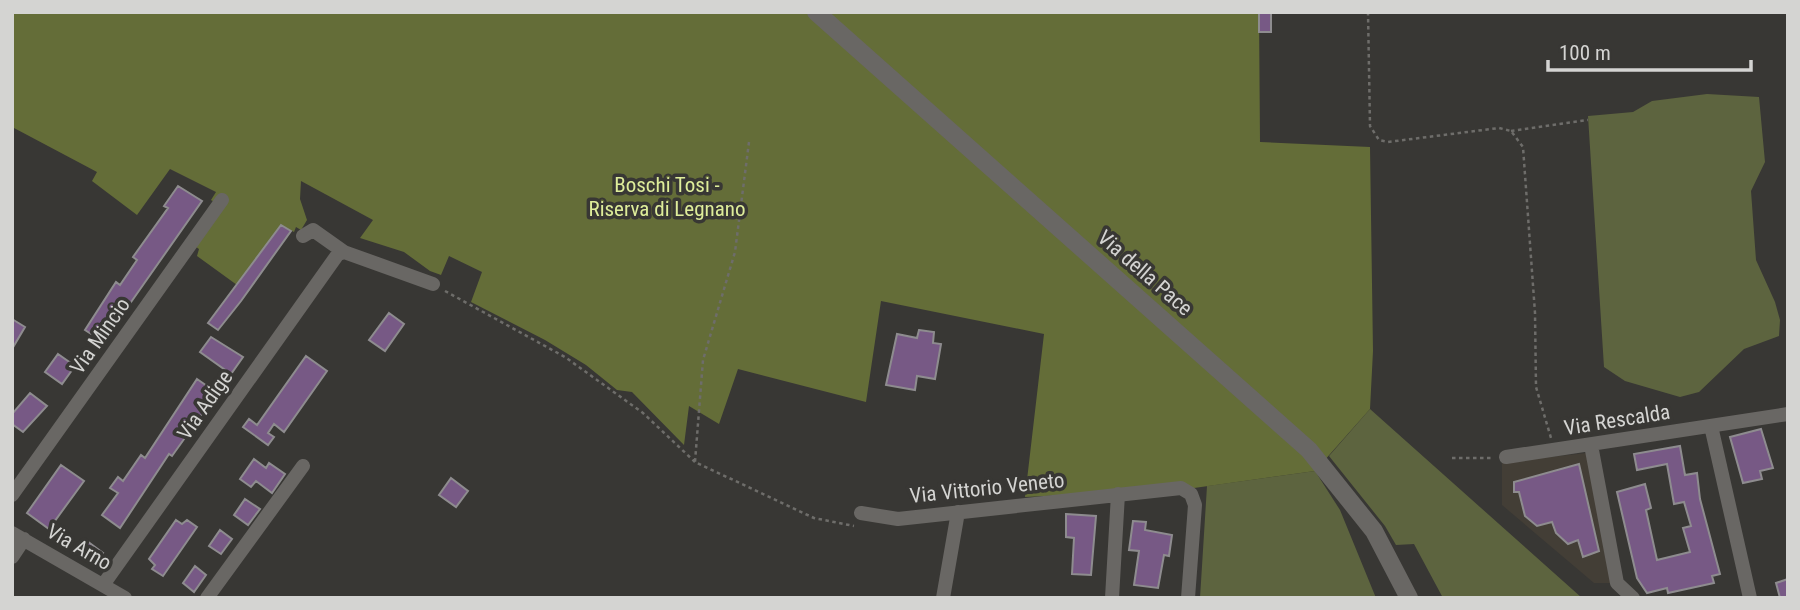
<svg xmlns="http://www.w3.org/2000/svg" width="1800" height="610" font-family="'Roboto Condensed',sans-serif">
<rect width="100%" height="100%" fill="#383734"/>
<path fill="#433e36" d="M 1587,453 L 1614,583 L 1594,583 L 1502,505 L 1502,462 Z"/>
<path fill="#5d643f" d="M 1707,94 L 1759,97 L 1765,162 L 1751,191 L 1756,260 L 1775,302 L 1780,320 L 1779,336 L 1744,349 L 1699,392 L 1680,397 L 1625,381 L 1604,367 L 1588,116 L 1633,112 L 1652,101 Z
M 1370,409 L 1582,598 L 1443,598 L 1414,544 L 1396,545 L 1385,526 L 1329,456 Z
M 1315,471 L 1340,510 L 1376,598 L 1200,598 L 1207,486 Z"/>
<path fill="#646d38" d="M 12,12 L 1259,12 L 1260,142 L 1370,147 L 1373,351 L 1370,409 L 1315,471 L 1187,489 L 1025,497 L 1044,334 L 881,301 L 866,402 L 738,369 L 719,424 L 689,406 L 684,445 L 632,392 L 617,390 L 586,365 L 545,340 L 471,302 L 482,272 L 449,256 L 441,275 L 430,271 L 404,252 L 360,238 L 373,220 L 301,181 L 300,199 L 307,220 L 301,230 L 296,227 L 294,232 L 281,225 L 237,285 L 197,256 L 199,249 L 196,247 L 223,208 L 211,200 L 216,192 L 170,169 L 137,215 L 92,181 L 97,172 L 14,128 L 12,130 Z"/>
<path fill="#775985" stroke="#8e8c8f" stroke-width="2" d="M 1259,12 L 1271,12 L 1271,32 L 1259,32 Z
M 178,186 L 202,201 L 129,305 L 99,339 L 85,330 L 116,282 L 120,285 L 137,260 L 133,257 L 168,208 L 164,206 Z
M 281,225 L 291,231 L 241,301 L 218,330 L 208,323 Z
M 389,313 L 404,324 L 385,351 L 369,340 Z
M 12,319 L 25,327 L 12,349 Z
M 919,330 L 934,332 L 933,343 L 941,344 L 935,379 L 917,376 L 915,390 L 886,385 L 897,334 L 917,338 Z
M 211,337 L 243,357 L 231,374 L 200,352 Z
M 58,354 L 75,366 L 62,384 L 45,372 Z
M 306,356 L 327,371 L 284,432 L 274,424 L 268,433 L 274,437 L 268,445 L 243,427 L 249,419 L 257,425 Z
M 197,379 L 217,393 L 172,456 L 169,454 L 120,528 L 102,515 L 118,493 L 110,488 L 118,477 L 123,481 L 141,455 L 145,458 Z
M 30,393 L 47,406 L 23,432 L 12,424 L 12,414 Z
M 1761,429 L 1773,468 L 1760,471 L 1762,479 L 1743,483 L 1730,437 Z
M 1680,446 L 1685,475 L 1697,473 L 1700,499 L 1720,574 L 1712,576 L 1714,583 L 1668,593 L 1667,588 L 1647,593 L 1637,578 L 1617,492 L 1645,484 L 1651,508 L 1646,510 L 1657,560 L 1690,552 L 1683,528 L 1691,526 L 1684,502 L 1674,504 L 1667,464 L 1637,470 L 1634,454 Z
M 254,459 L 266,468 L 269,463 L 285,474 L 272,493 L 256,481 L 251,487 L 240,479 Z
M 1579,464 L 1599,551 L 1583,557 L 1578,540 L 1568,544 L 1556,533 L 1552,522 L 1537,526 L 1525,516 L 1519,492 L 1514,492 L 1514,482 Z
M 61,465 L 84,481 L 49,529 L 27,513 Z
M 451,478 L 468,491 L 456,507 L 439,495 Z
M 245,499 L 260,509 L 248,525 L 234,515 Z
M 1066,514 L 1096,516 L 1091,575 L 1072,574 L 1074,538 L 1066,537 Z
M 176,520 L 182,524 L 187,520 L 197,527 L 163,576 L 152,569 L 155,565 L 149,559 Z
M 1133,521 L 1146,522 L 1145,530 L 1172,535 L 1169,556 L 1164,555 L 1158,588 L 1134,585 L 1139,551 L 1129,550 Z
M 220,530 L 232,539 L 221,554 L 209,546 Z
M 87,541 L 103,553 L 95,564 L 79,552 Z
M 195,566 L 206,575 L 194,592 L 183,583 Z
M 1788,579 L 1788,598 L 1780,598 L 1776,583 Z"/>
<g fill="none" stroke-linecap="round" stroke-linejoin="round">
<path stroke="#6e6d6a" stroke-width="2.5" stroke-dasharray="3.5 3.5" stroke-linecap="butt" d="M 1368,12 L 1370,126 L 1379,140 L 1388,142 L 1499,128 L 1511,131 L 1523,147 L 1535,313 L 1536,387 L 1551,438
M 1511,131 L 1588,120
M 749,142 L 735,252 L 703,360 L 695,462 L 814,518 L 854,526
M 445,291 L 565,357 L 643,413 L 695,462
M 1452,458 L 1492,458"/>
<path stroke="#696764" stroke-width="14" d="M 303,236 L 313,230 L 344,252 L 433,284
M 1711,426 L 1750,598
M 1591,445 L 1617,583 L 1633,598
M 1506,457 L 1788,414
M 12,495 L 222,200
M 861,513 L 898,519 L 1181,488 L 1191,494 L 1195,505 L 1188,598
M 12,533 L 125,598
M 12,557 L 24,539
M 103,585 L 338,254 L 344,252
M 207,598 L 303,466
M 943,598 L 958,512
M 1112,598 L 1118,494"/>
<path stroke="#696764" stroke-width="18" d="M 816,12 L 1309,450 L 1374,531 L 1409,598"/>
</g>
<g text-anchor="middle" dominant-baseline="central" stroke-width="7" stroke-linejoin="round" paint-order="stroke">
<g font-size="21" fill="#deed9a" stroke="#383734">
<text x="667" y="185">Boschi Tosi -<tspan x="667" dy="24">Riserva di Legnano</tspan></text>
</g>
<g font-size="21" fill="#d4d4d2" stroke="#383734">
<text transform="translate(1145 273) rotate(41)">Via della Pace</text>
<text transform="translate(100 336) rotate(-55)">Via Mincio</text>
<text transform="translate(205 405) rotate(-55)">Via Adige</text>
<text transform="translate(1617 420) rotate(-9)">Via Rescalda</text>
<text transform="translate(987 488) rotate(-6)">Via Vittorio Veneto</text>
<text transform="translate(79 547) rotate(30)">Via Arno</text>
</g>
</g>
<rect width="1800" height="610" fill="none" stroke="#d4d4d2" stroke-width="28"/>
<path d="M1548 60v10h203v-10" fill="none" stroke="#d4d4d2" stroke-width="3.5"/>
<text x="1559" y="60" font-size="21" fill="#d4d4d2" stroke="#383734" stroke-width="5" paint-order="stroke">100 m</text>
</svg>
